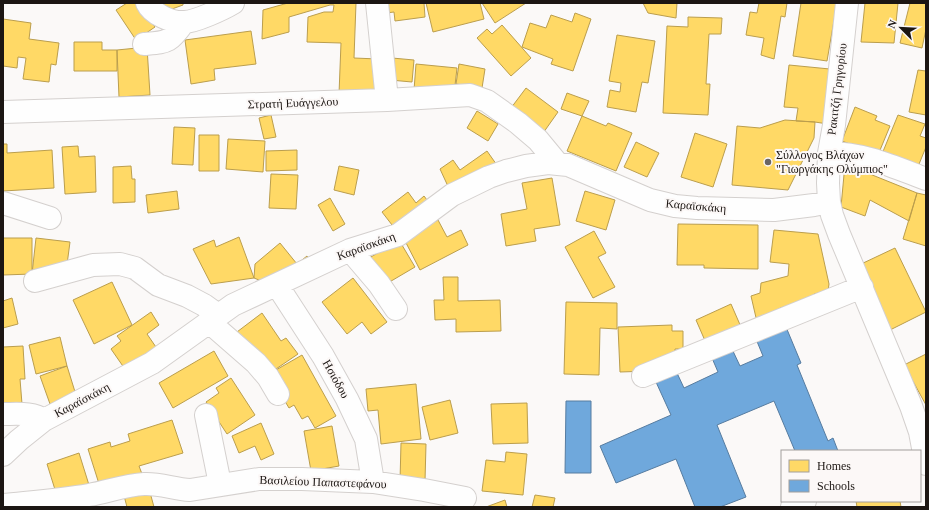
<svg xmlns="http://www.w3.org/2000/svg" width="929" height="510" font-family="'Times New Roman',serif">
<rect width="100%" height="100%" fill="#fbf9f8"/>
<path fill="#ffd966" stroke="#bb9e4d" d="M 127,3 L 139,3 L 155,27 L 136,40 L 116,10 Z
M 153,3 L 183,3 L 183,5 L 158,14 Z
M 288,3 L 356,3 L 354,58 L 378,59 L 377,96 L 339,94 L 341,43 L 307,42 L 308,17 L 324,12 L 333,12 L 334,5 L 330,5 L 289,17 L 289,32 L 262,39 L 263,10 Z
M 377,3 L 424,3 L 425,17 L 395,21 L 394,12 L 378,14 Z
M 426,3 L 480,3 L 484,19 L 433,32 Z
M 482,3 L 526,3 L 495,23 Z
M 643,3 L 677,3 L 676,18 L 648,13 Z
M 759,3 L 787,3 L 785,17 L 781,16 L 774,59 L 761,55 L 764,38 L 746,35 L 750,12 L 757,13 Z
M 801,3 L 837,3 L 827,61 L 793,56 Z
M 865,3 L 898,3 L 894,43 L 861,42 Z
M 910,3 L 926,3 L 926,29 L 922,48 L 900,43 Z
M 575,13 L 591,19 L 573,71 L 551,64 L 553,59 L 522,47 L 530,23 L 546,28 L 551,15 L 572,22 Z
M 688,17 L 722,18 L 721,34 L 709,34 L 706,84 L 710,84 L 708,115 L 663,113 L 667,26 L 688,27 Z
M 3,19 L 31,23 L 29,39 L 59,43 L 56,65 L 51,64 L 49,82 L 23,79 L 26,58 L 18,57 L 17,68 L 3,66 Z
M 502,25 L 531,58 L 511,76 L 477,38 L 487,29 L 492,34 Z
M 251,31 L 256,64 L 214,69 L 215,80 L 191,84 L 185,40 Z
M 617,35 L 655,41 L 648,83 L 642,82 L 636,112 L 607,107 L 610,90 L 620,92 L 621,83 L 609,81 Z
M 74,42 L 102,42 L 102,50 L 117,50 L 117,71 L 74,71 Z
M 147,47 L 150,95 L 119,97 L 117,50 Z
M 392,58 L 414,60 L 412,82 L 390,80 Z
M 416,64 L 457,68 L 454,94 L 414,90 Z
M 459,64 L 485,69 L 482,88 L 456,84 Z
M 789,65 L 840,70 L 834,125 L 815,122 L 796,121 L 798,108 L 784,107 Z
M 918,70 L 926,71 L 926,115 L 909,112 Z
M 526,88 L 558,112 L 541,136 L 508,112 Z
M 567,93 L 589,101 L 582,116 L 561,109 Z
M 855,107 L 877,116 L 875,120 L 890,126 L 878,155 L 842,141 Z
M 477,111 L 498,124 L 488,141 L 467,128 Z
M 271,115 L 276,137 L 264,139 L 259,118 Z
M 898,115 L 925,124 L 920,136 L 926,138 L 926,147 L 917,169 L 882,154 Z
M 582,116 L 606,126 L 608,123 L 632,133 L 616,171 L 567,151 Z
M 785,120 L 815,122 L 814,138 L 788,190 L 732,185 L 737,126 L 760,128 Z
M 174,127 L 195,128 L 193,165 L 172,164 Z
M 695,133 L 727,144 L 713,187 L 681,177 Z
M 199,135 L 219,135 L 219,171 L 199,171 Z
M 228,139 L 265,141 L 263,172 L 226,169 Z
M 636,142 L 659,153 L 647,177 L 624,167 Z
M 3,144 L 7,144 L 7,153 L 52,150 L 54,188 L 3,191 Z
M 78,146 L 79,157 L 95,156 L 96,192 L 65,194 L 62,147 Z
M 297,150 L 297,170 L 266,171 L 266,151 Z
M 487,151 L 499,168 L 452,195 L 440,169 L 453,160 L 460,170 Z
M 845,164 L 917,193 L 909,221 L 870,200 L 865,216 L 841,207 Z
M 131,166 L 132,179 L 135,179 L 135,202 L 113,203 L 113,167 Z
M 339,166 L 359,170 L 354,195 L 334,190 Z
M 271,174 L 298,175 L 296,209 L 269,208 Z
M 552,178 L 560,225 L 534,229 L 536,241 L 506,246 L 501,214 L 527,209 L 522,183 Z
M 177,191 L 179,209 L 148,213 L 146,195 Z
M 585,191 L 615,200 L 606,230 L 576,221 Z
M 408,192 L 416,203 L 424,196 L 433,208 L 399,234 L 382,212 Z
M 917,193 L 926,195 L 926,246 L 903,239 Z
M 330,198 L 345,224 L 333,231 L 318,205 Z
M 438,220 L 447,237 L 461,230 L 468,245 L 420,270 L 403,237 Z
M 678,224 L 758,225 L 758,269 L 704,268 L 704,265 L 677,265 Z
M 774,230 L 818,234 L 829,284 L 828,291 L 814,294 L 813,300 L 780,308 L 779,317 L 757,322 L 751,296 L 760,293 L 761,283 L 788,276 L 789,264 L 770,262 Z
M 594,231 L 606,253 L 598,257 L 615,287 L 593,298 L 565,247 Z
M 239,237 L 254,278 L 211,284 L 193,249 L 214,240 L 216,247 Z
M 3,238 L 32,238 L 32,274 L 3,275 Z
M 36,238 L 70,242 L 66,272 L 32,274 Z
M 399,240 L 415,267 L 381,287 L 361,263 Z
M 280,243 L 297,264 L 307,256 L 313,265 L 274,286 L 254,278 L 255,264 Z
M 895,248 L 926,312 L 890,330 L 859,265 Z
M 443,277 L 458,277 L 458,301 L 500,300 L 501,331 L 456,332 L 456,319 L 435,320 L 434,300 L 444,300 Z
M 353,278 L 387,322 L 371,334 L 362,322 L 347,334 L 322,302 Z
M 112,282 L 132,325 L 94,344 L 73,300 Z
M 12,298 L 18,324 L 3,328 L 3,301 Z
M 566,302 L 617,303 L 617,329 L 600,328 L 599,375 L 564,374 Z
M 731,304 L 741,327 L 706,343 L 696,320 Z
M 151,312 L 159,325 L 147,334 L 158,350 L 127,372 L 111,349 L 121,341 L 117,336 Z
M 262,313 L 281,341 L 286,338 L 298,354 L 273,371 L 229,338 Z
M 672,325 L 672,331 L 683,331 L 683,349 L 675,349 L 675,361 L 650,371 L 620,372 L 618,327 Z
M 60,337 L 67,366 L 36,374 L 29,345 Z
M 23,346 L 25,379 L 20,379 L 22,404 L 3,405 L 3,347 Z
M 214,351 L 228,376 L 173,408 L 159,383 Z
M 926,354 L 926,405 L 904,365 Z
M 302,355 L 336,416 L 315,428 L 308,416 L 302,419 L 294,405 L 289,408 L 269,374 Z
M 67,366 L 76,395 L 50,404 L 40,376 Z
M 231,378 L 255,415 L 227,434 L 206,402 L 219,393 L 216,388 Z
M 416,384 L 421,439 L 381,444 L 378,410 L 368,411 L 366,389 Z
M 450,400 L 458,433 L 430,440 L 422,407 Z
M 527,403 L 528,443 L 493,444 L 491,404 Z
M 172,420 L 183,453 L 139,466 L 142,474 L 100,487 L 88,449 L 110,442 L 111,447 L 130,441 L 128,434 Z
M 261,423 L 274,454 L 261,460 L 255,446 L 239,453 L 232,436 Z
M 332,426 L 339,466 L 311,471 L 304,431 Z
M 401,443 L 426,444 L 425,481 L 400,481 Z
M 506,452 L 527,454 L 523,495 L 482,491 L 486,460 L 505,462 Z
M 79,453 L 89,485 L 57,496 L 47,464 Z
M 148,485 L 154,507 L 127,507 L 123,492 Z
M 535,495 L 555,498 L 553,507 L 532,507 Z
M 505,500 L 507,507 L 486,507 Z
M 856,501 L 900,501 L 901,507 L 857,507 Z"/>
<path fill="#6fa8dc" stroke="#567ca0" d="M 786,327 L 801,363 L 797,365 L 828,441 L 833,438 L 838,451 L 795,451 L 774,401 L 717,425 L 746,497 L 720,507 L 695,507 L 676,459 L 616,483 L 600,446 L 671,415 L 656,382 L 677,373 L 684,388 L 718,372 L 712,358 L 732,349 L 740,366 L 763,356 L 756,339 Z
M 566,401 L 591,401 L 591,473 L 565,473 Z"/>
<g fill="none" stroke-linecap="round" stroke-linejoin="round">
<defs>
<path id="minor" d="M 147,3 C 152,14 172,23 184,22 C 195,22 223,9 233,3
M 377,3 L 387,100
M 847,3 L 834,125 L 829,153 L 828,183 L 829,202 L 832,215 L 839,234 L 911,406 L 920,432 L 926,464
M 144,44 C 168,42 169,43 184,22
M 3,112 L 387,100 L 470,95 L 487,101 L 518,123 L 538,140 L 557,163
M 829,153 C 864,153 894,167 926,179
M 3,203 L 50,218
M 350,250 L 379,284 L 396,309
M 35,281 L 93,265 L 120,264 L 135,268 L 158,285 L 187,296 L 204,305 L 218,315
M 277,285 L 323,356 L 347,399 L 366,439 L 373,482
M 209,322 L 256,363 L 268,377 L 278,394
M 643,376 L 862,287
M 3,414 C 17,414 33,412 44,420
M 206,415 L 220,484
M 3,455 L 19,440 L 44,420 L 152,363 L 233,305 L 350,250 L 398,235 L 452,195 L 489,177 L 506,171 L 526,166 L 548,163 L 568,165 L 650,200 L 675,206 L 697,208 L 774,210 L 814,205 L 829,202
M 3,505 C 32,502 61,500 89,495 C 107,492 125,485 144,484 C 159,483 174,489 190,490 L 259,479 L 302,479 L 373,482 L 424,490 L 465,498 L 458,507
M 792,507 L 805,501"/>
</defs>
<use href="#minor" stroke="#d4d0ce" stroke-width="24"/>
<use href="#minor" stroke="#fefefe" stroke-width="22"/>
</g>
<circle fill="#6a6563" stroke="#fcf8f7" stroke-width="1.5" cx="768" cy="162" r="4"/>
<g text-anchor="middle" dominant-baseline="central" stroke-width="4" stroke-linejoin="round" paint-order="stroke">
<g font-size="12" fill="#1c1613" stroke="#fcf8f7">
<text transform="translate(837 89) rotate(-83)">Ρακιτζή Γρηγορίου</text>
<text transform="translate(293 103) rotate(-2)">Στρατή Ευάγγελου</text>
<text transform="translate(696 206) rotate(5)">Καραϊσκάκη</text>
<text transform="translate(366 246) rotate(-20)">Καραϊσκάκη</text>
<text transform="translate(336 379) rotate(61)">Ησιόδου</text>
<text transform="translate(82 400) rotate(-28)">Καραϊσκάκη</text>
<text transform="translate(323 482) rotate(2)">Βασιλείου Παπαστεφάνου</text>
</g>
<g font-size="12" fill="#1c1613" stroke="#fcf8f7" text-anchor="start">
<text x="776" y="155">Σύλλογος Βλάχων<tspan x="776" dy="14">"Γιωργάκης Ολύμπιος"</tspan></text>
</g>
</g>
<rect width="929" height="510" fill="none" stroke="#1c1613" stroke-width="8"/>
<rect x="781" y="450" width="140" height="52" fill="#fcf8f7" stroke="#a29e9c"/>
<rect x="789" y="460" width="20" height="12" fill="#ffd966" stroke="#a29e9c"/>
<text x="817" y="470" font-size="12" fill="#1c1613">Homes</text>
<rect x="789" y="480" width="20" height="12" fill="#6fa8dc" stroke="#a29e9c"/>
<text x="817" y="490" font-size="12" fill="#1c1613">Schools</text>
<g transform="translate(901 28) rotate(294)" stroke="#fcf8f7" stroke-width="3" paint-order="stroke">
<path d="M0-3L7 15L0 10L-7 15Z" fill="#1c1613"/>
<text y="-6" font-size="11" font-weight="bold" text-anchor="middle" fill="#1c1613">N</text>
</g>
</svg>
